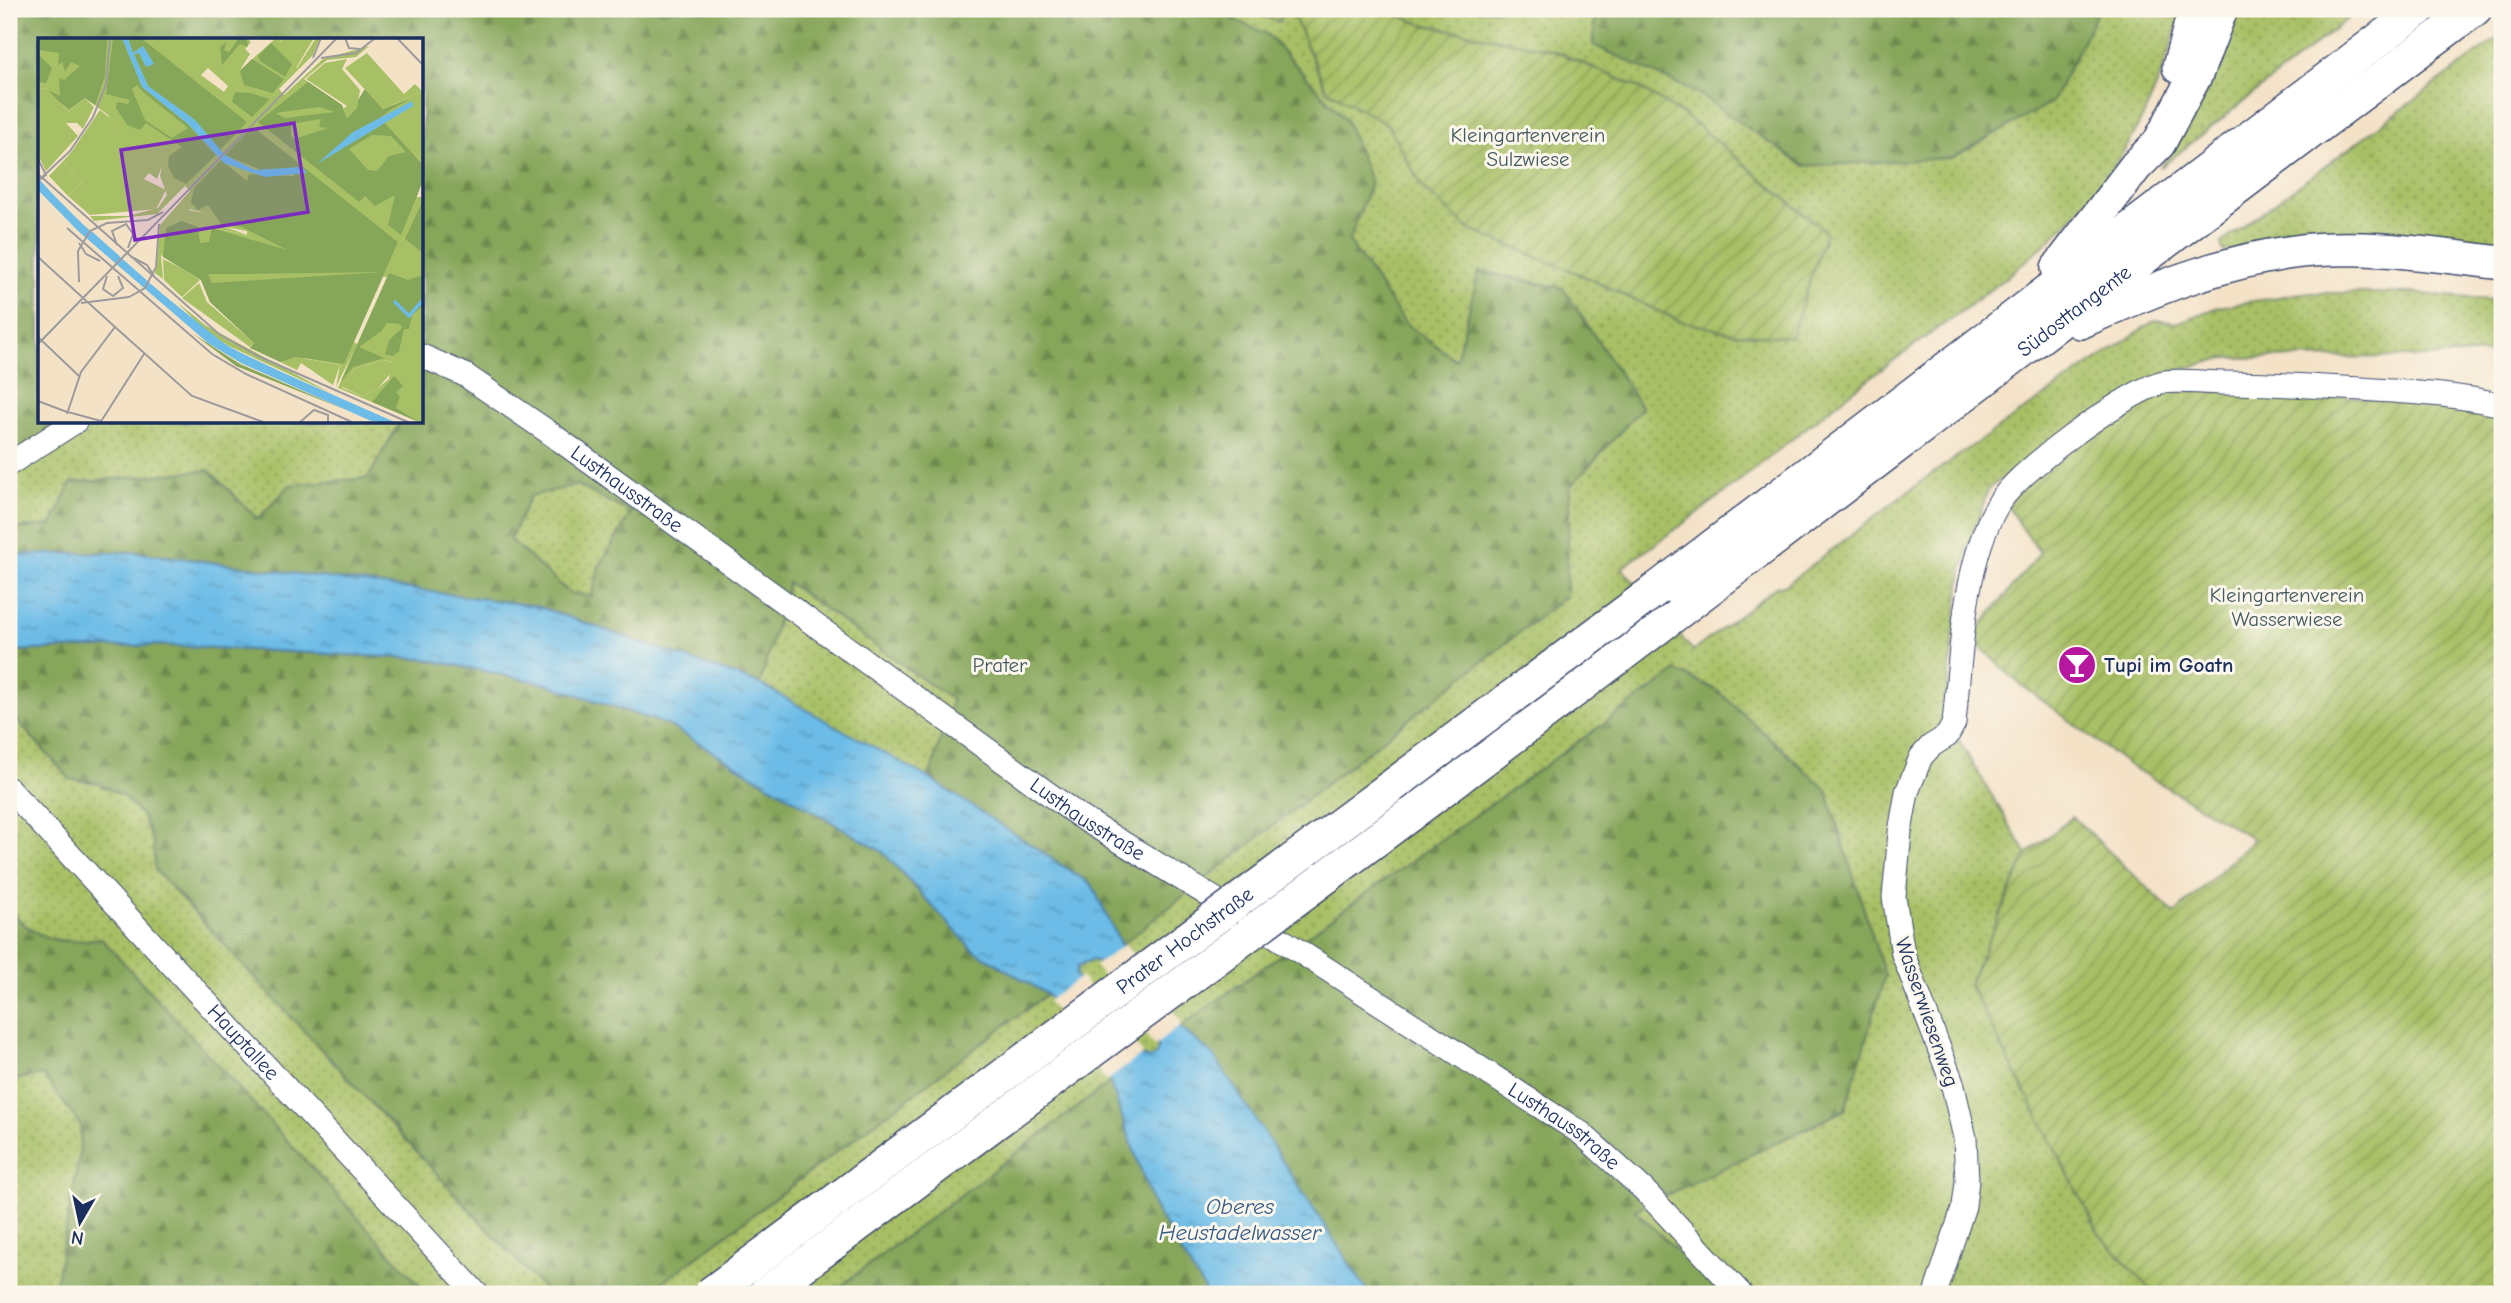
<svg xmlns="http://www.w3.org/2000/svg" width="2511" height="1303" font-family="'Comic Neue',sans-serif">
<defs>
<pattern id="grass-dots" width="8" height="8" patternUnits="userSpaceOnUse" patternTransform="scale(1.75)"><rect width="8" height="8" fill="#a8c065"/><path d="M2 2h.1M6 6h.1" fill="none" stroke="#889c56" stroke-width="1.8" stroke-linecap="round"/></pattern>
<pattern id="forest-firs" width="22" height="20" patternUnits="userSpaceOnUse" patternTransform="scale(1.75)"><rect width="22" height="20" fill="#86a65a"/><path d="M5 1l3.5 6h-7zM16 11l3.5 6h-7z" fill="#6d884e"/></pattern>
<pattern id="garden-furrows" width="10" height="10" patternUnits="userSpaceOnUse" patternTransform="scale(1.75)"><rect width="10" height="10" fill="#a8c065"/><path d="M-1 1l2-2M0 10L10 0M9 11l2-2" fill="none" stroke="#889c56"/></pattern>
<pattern id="water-ripples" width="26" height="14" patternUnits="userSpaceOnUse" patternTransform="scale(1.75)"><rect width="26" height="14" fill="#6cbce7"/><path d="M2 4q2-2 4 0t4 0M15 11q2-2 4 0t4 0" fill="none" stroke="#5899be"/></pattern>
</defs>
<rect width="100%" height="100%" fill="#fbf7ec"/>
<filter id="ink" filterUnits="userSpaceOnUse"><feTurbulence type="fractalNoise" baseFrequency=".0143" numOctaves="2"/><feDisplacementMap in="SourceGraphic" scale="14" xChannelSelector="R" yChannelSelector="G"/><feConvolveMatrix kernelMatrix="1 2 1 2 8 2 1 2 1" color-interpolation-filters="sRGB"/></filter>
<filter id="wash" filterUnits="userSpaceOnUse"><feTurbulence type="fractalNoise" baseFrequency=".00686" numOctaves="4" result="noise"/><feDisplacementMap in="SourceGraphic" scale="28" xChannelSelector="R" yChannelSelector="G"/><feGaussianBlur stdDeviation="1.57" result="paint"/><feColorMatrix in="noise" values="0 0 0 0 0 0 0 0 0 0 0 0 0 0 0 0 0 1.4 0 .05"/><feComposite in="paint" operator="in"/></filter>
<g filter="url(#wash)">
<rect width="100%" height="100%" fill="#f4e2c7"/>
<path fill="url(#grass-dots)" stroke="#627862" stroke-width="2" fill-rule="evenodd" d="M 9,9 L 1246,9 L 1279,22 L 1284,9 L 1292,12 L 1326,89 L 1388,125 L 1422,187 L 1577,273 L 1680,321 L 1825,232 L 1691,120 L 1640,88 L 1552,50 L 1421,24 L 1383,9 L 2182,9 C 2169,57 2153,103 2127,146 C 2068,245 1964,307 1874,375 C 1822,414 1772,456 1720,496 C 1688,521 1655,544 1622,568 L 1693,651 L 1776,587 L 1787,584 L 1923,480 L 2155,320 L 2177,323 L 2218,307 L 2302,293 L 2412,293 L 2502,301 L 2502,352 L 2427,357 L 2224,358 L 2169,373 L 2044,446 L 1988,489 L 1962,570 L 1944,716 L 2027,854 L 1969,984 L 2100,1235 L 2154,1294 L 9,1294 ZM 40,40 L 422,40 L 422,422 L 40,422 Z
M 2240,9 L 2360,9 L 2160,168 L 2182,132 L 2188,129 L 2212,80 Z
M 2502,35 L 2502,248 L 2223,251 L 2221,243 Z"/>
<path fill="url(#forest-firs)" stroke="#506a5c" stroke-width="2" fill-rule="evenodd" d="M 9,9 L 1211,9 L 1267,34 L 1346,120 L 1371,183 L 1349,241 L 1405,323 L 1456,360 L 1479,271 L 1563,288 L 1642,408 L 1570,487 L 1566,596 L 1121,945 L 1092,885 L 929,778 L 952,700 L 788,583 L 760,684 L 536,606 L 135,552 L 9,555 L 9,529 L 52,525 L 71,483 L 209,470 L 258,519 L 290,485 L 368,478 L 400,422 L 422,422 L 422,40 L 40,40 L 40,422 L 88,422 L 9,472 ZM 577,485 L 631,513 L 599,567 L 592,596 L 570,593 L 510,540 L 530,496 Z
M 1595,9 L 2099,9 L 2052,102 L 1952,158 L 1804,166 L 1697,93 L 1593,45 Z
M 159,645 L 426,659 L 547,684 L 668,725 L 883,852 L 972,949 L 1047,994 L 647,1294 L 548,1294 L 155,870 L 153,842 L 142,816 L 123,796 L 97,783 L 70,779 L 9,712 L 9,651 Z
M 1677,671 L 1718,691 L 1826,789 L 1885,976 L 1845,1110 L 1635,1210 L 1722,1294 L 1369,1294 L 1214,1057 L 1180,1027 Z
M 9,910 C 37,941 61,945 101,938 L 428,1294 L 9,1294 L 9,1290 L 54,1292 L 79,1158 L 81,1126 L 43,1075 L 9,1080 Z
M 1110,1082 L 1154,1207 L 1207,1294 L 830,1294 Z"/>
<path fill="url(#garden-furrows)" stroke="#627862" stroke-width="2" d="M 1246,9 L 1383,9 L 1421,24 L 1552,50 L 1640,88 L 1691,120 L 1826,232 L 1791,337 L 1737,334 L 1680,321 L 1577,273 L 1470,230 L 1422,187 L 1388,125 L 1326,89 L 1292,12 L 1284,9 L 1279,22 Z
M 2274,390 L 2457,406 L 2502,415 L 2502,1294 L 2154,1294 L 2100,1235 L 1969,984 L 2027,854 L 2073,817 L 2175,914 L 2254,839 L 2127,764 L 2015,680 L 1971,638 L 2040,553 L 2007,506 L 2035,474 L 2154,391 Z"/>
<path fill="url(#water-ripples)" stroke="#4476a2" stroke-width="2" fill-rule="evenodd" d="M 135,552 L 536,606 L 760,684 L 929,778 L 1092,885 L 1121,945 L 1180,1027 L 1214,1056 L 1369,1294 L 1207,1294 L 1154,1207 L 1110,1082 L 1047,994 L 972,949 L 883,852 L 668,725 L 547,684 L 426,659 L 159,645 L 9,651 L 9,555 ZM 1092,960 L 1097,962 L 1156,1040 L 1158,1049 L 1156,1055 L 1149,1059 L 1137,1054 L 1076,976 L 1077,967 Z"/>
<path fill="#f4e2c7" d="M 1125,944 L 1182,1024 L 1154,1046 L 1095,966 Z
M 1081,977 L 1143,1054 L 1106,1081 L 1048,1001 Z"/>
</g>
<g filter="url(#ink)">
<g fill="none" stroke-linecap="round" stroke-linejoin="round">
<defs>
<g id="minor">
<path id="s1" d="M 422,356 L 465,375 L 547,431 L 1082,818 L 1277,937 L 1581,1133 L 1644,1190 L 1741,1294"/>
<path d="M 9,464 L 75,422"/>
<path id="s2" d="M 9,789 L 477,1294"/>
<path d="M 1935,1294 L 1964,1206 L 1967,1181 L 1965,1138 L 1952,1082 L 1903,954 L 1894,897 L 1900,832 L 1907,792 L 1921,757 L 1931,746 L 1947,736 L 1954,723 C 1961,657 1963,565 1997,506 C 2016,472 2122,395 2160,383 C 2172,379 2208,383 2223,383 C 2269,383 2315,386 2361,389 C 2410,392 2454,394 2502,405"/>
</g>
<g id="highway">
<path d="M 2179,67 L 2195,9"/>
<path d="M 2058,268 L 2136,166 L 2159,143 L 2196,74 L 2221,9"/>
<path d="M 2080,322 C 2149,291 2218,262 2294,252 C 2363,243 2434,255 2502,263"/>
<path d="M 1658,588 L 2419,9"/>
<path id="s3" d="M 1408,816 C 1765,549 2117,275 2475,9"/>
</g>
</defs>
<use href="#minor" stroke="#3c4a6e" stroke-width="25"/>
<use href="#highway" stroke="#3c4a6e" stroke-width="36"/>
<use href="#minor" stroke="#fff" stroke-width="23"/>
<use href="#highway" stroke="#fff" stroke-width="33"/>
<defs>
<g id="highway-bridge">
<path id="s4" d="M 710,1294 L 1658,588"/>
<path d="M 765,1294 L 1408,816"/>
</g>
</defs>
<use href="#highway-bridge" stroke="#3c4a6e" stroke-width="36" stroke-linecap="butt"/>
<use href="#highway-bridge" stroke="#fff" stroke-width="33"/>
</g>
</g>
<defs>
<symbol id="bar-disc" viewBox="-11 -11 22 22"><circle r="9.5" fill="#b5179e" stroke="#fbf7ec"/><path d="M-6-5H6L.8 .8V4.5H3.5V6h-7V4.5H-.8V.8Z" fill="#fff"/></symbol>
</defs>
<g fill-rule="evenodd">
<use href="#bar-disc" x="2055" y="643" width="44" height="44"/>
</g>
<g text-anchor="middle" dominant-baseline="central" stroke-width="6" stroke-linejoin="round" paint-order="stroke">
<g font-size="21" fill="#455a60" stroke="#fbf7ec">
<text x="1528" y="135">Kleingartenverein<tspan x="1528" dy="24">Sulzwiese</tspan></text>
<text x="2287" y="595">Kleingartenverein<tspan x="2287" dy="24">Wasserwiese</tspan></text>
<text x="1000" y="665">Prater</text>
</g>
<g font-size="21" fill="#1b2f5e" stroke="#fbf7ec">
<text stroke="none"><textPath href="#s3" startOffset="836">Südosttangente</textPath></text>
<text stroke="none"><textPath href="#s1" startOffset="245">Lusthausstraße</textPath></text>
<text stroke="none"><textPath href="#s1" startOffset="812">Lusthausstraße</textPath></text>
<text stroke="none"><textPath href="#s4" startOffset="592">Prater Hochstraße</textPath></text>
<text transform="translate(1927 1012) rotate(71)">Wasserwiesenweg</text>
<text stroke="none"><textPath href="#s2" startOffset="345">Hauptallee</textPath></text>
<text stroke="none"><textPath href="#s1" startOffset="1379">Lusthausstraße</textPath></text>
</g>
<g font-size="21" font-weight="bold" fill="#1b2f5e" stroke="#fbf7ec" text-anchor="start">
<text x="2104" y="665">Tupi im Goatn</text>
</g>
<g font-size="23" font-style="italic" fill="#335987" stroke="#fbf7ec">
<text x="1240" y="1206">Oberes<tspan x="1240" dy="26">Heustadelwasser</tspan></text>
</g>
</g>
<g transform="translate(38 38)">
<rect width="385" height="385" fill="#f4e2c7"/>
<path d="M 0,0 L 209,0 L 213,4 L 207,11 L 212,16 L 202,32 L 238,0 L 245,4 L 259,30 L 278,0 L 282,0 L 275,17 L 241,51 L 246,57 L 285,21 L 331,8 L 318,19 L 289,22 L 266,41 L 304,67 L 309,80 L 327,51 L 345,71 L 384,53 L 385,69 L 348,85 L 385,125 L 379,159 L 385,159 L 385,385 L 300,350 L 315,314 L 298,349 L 302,327 L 212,310 L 216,305 L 172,264 L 163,242 L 123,217 L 125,241 L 117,235 L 122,187 L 152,153 L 147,148 L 119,176 L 56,183 L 52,178 L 90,178 L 120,170 L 129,157 L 122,138 L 124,128 L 78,94 L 70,77 L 47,60 L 31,74 L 9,51 L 0,50 ZM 170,30 L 190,48 L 186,54 L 163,37 ZM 151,171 L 167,175 L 181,188 L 209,193 L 209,197 L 153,185 ZM 345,239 L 349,239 L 319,306 L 316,304 ZM 344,322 L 354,324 L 351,341 L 340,350 L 325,358 L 304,350 L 316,331 ZM 44,103 L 33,119 L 26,125 L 44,145 L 30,158 L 11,138 ZM 139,264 L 167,287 L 294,356 L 191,308 L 169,295 Z" fill="#a8c065" fill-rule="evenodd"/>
<path d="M 0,0 L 69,0 L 67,38 L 57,67 L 47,60 L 31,71 L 17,61 L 10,52 L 22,58 L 21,40 L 26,42 L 42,28 L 33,24 L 27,34 L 24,24 L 20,27 L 21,15 L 0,12 ZM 75,0 L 84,0 L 104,49 L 150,86 L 178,117 L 148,146 L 136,140 L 130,128 L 131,118 L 144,109 L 108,85 L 102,92 L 89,87 L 78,70 L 79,64 L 90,66 L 92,62 L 68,56 ZM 99,47 L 105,54 L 150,90 L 134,100 L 107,82 L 94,51 ZM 90,0 L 103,0 L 209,84 L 182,112 L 157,82 L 110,48 L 96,16 L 101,15 L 108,29 L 116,26 L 105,8 L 95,15 ZM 201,0 L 209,1 L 210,9 L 202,6 L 184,27 L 182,9 L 189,4 L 186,12 L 191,14 ZM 233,5 L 254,26 L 247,39 L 222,23 L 220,18 ZM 0,16 L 14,30 L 8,45 L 0,44 ZM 214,21 L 246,41 L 235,55 L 206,47 L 202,33 ZM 270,44 L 304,67 L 309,80 L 327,51 L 345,71 L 373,61 L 352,72 L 311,106 L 347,85 L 385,127 L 385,143 L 363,197 L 350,187 L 357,157 L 337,168 L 327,158 L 321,164 L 220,84 ZM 281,69 L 297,74 L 247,80 L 237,75 ZM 283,81 L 281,89 L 290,90 L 256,101 L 253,98 L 253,86 ZM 334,97 L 353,98 L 368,114 L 351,118 L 339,133 L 330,132 L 311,111 ZM 197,54 L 212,55 L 232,61 L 214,79 L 194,64 ZM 215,89 L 360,204 L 306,326 L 268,320 L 242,324 L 212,310 L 216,305 L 172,264 L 163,242 L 125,219 L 128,190 L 144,183 L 160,189 L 162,205 L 171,204 L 174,190 L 249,212 L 204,189 L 183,186 L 170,167 L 160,172 L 153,164 L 156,150 L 183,122 L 209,143 L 211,136 L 255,138 L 264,129 L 225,133 L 187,117 ZM 345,234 L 174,245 L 170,236 L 193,236 ZM 385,162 L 385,215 L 367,201 ZM 351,235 L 370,242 L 385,237 L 385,268 L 374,277 L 371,291 L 366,291 L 361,313 L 355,318 L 347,316 L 351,302 L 364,290 L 355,285 L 321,309 L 346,320 L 315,329 L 303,344 ZM 154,295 L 202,326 L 308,372 L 198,328 ZM 356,338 L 365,348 L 358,354 L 362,359 L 358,370 L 383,385 L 334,364 Z" fill="#86a65a" fill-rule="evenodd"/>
<path d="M 240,0 L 276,0 L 258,30 L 241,8 L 245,4 ZM 329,15 L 366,56 L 377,46 L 384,53 L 345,71 L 307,30 ZM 309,21 L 304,31 L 322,52 L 319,70 L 309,80 L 305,71 L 309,68 L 268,41 L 287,25 ZM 0,50 L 9,51 L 31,74 L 47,60 L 56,69 L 45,91 L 39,85 L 28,85 L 40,98 L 8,133 L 0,117 ZM 385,69 L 385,125 L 347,85 ZM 62,72 L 73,81 L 78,94 L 108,109 L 124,128 L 119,141 L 111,135 L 106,141 L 128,152 L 118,171 L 52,177 L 30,158 L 44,145 L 26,125 ZM 143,171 L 167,175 L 181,187 L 210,197 L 156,186 L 142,178 ZM 161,245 L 169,264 L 216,305 L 212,309 L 144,260 ZM 349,285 L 362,286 L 364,290 L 351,302 L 347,316 L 324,307 L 339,300 ZM 258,319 L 302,327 L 295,347 L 263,325 L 259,332 L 242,324 ZM 344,322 L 361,326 L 340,350 L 325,358 L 304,349 L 316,331 Z" fill="#a8c065"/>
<path d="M 125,221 L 145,231 L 162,242 L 144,259 L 126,242 ZM 385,294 L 385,340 L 367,321 Z" fill="#a8c065"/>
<path d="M 84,0 L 90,0 L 95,15 L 105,8 L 116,26 L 108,29 L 101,15 L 96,16 L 110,48 L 157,82 L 187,117 L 217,132 L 264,129 L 269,135 L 227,139 L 186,125 L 150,86 L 104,49 ZM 374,63 L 375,68 L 279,126 L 315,94 ZM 0,140 L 32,175 L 170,296 L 209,319 L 359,385 L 333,383 L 203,325 L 170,305 L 40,193 L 0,152 Z" fill="#6cbce7"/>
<path fill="none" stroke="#6cbce7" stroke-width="3.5" d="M 0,144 L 48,192M 53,195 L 80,219M 84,223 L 106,243M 113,249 L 189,310 L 346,385M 356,263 L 371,278 L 385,262"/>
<path fill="none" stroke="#9d9a9d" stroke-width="2" d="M 307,0 L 311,10 L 322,11M 359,0 L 385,27M 275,20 L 283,0M 283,20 L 318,15 L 336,1M 0,121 L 8,137 L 0,143M 0,136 L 181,296 L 220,318 L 372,385M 0,143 L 32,113 L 55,79 L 68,46 L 72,0M 29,190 L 174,316 L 208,336 L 316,385M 41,205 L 48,216 L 62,223M 79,207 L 74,193 L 88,186 L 95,196 L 90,210M 92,218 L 109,227 L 116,238M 0,219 L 77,289M 69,238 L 65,251 L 75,258 L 85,250 L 80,238M 41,244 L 40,213 L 52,193 L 69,185 L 110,182 L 125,174M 43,265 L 91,259 L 107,250 L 118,229 L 121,186M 0,299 L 42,339M 0,306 L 299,0M 0,363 L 29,374M 30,374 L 63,383M 29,376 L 43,334 L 77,289 L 154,358 L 228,385M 62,385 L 106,316M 261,385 L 276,372 L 290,377 L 290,385"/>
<path fill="#7b2cbf" fill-opacity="0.15" stroke="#7b2cbf" stroke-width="3.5" d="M 256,85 L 270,174 L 97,202 L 83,112 Z"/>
<rect width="385" height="385" fill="none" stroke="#1b2f5e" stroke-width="3.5"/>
</g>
<rect width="2511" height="1303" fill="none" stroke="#fbf7ec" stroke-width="35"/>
<g transform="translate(80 1222) rotate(189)" stroke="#fbf7ec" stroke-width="5" paint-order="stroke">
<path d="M0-5L12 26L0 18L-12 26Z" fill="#1b2f5e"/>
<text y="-10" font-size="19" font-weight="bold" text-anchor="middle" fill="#1b2f5e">N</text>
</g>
</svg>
